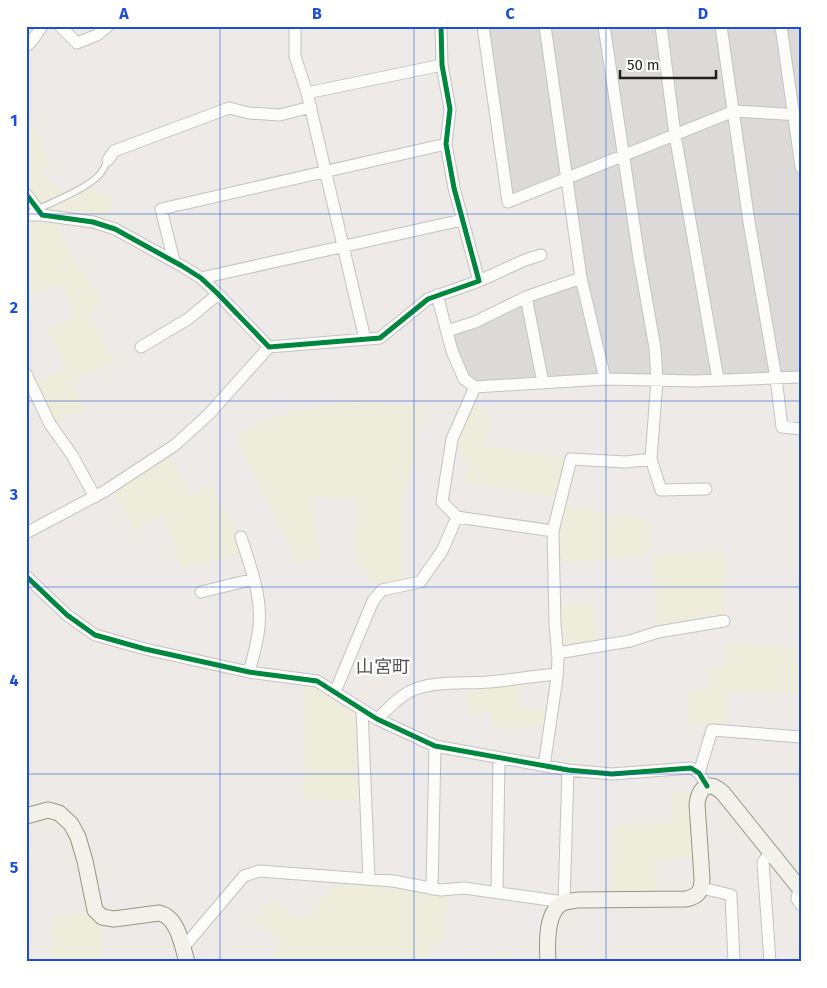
<svg xmlns="http://www.w3.org/2000/svg" width="827" height="988" font-family="'Fira Sans','Noto Sans JP',sans-serif">
<rect width="100%" height="100%" fill="#edeae7"/>
<path fill="#dcdad9" d="M 483,26 L 801,26 L 801,377 L 475,387 L 464,379 L 447,331 L 581,278 L 567,179 L 508,202 Z"/>
<path fill="#eeecdb" d="M 26,108 L 51,163 L 39,170 L 65,195 L 86,184 L 112,199 L 105,226 L 53,217 L 70,251 L 104,303 L 88,313 L 115,364 L 72,380 L 86,409 L 50,424 L 30,382 L 67,370 L 48,328 L 75,317 L 61,283 L 26,296 L 26,265 L 29,263 L 26,256 L 26,215 L 42,215 L 26,194 Z
M 355,400 L 426,408 L 402,500 L 404,585 L 382,590 L 354,558 L 358,500 L 312,497 L 320,557 L 297,564 L 236,436 L 274,416 Z
M 469,400 L 495,421 L 482,445 L 571,459 L 561,499 L 462,481 L 470,466 L 452,439 Z
M 164,452 L 192,495 L 209,484 L 241,537 L 246,553 L 181,568 L 164,514 L 136,531 L 111,487 Z
M 559,505 L 649,519 L 651,556 L 725,551 L 724,621 L 658,632 L 651,556 L 554,563 Z
M 554,604 L 595,605 L 598,646 L 557,653 Z
M 727,642 L 796,648 L 794,662 L 801,663 L 801,694 L 729,690 L 726,727 L 688,724 L 688,691 L 710,688 L 711,665 L 725,666 Z
M 516,678 L 521,708 L 552,711 L 550,726 L 493,729 L 491,711 L 469,716 L 467,682 Z
M 305,680 L 362,709 L 366,800 L 303,799 Z
M 673,791 L 691,791 L 690,819 L 693,856 L 658,861 L 655,890 L 611,893 L 610,826 L 671,823 Z
M 341,877 L 450,890 L 442,943 L 432,943 L 428,962 L 266,962 L 280,941 L 253,921 L 271,897 L 303,921 Z
M 95,910 L 102,917 L 102,960 L 51,959 L 52,917 Z
M 512,953 L 512,962 L 450,962 L 450,959 Z"/>
<g fill="none" stroke-linecap="round" stroke-linejoin="round">
<defs>
<path id="lane" d="M 38,209 C 55,201 88,188 100,174 C 103,170 106,165 108,160"/>
<path id="street" d="M 60,26 L 77,43 L 97,35 L 108,26
M 295,26 L 295,56 L 307,93
M 483,26 L 508,202 L 734,111 L 801,115
M 545,26 L 581,278 L 605,379
M 604,26 L 639,258 L 655,348 L 657,380 L 651,459 L 661,490 L 706,489
M 661,26 L 675,135 L 718,379
M 721,26 L 749,222 L 776,378 L 782,427 L 801,429
M 781,26 L 801,167
M 26,46 L 32,41 L 42,26
M 108,160 L 114,151 L 229,108 L 249,113 L 280,115 L 311,107
M 26,194 L 42,215 L 93,222 L 115,229 L 182,266 L 201,278 L 218,294 L 269,347 L 380,338 L 428,299 L 479,281 L 454,188 L 446,144 L 450,109 L 442,65 L 441,26
M 26,215 L 42,215
M 174,261 L 161,209 L 446,144
M 201,278 L 462,220
M 479,281 L 525,260 L 541,255
M 437,295 L 452,351 L 464,379 L 475,387 L 605,379 L 695,381 L 801,377
M 526,297 L 543,383
M 447,331 L 475,322 L 526,297 L 581,278
M 365,339 L 307,93 L 442,65
M 141,347 L 188,319 L 218,294
M 26,374 L 50,424 L 72,455 L 95,497
M 475,387 L 452,439 L 442,502 L 457,517 L 553,531
M 26,533 L 105,491 L 175,445 L 209,414 L 269,347
M 241,537 C 250,566 262,595 259,626 C 258,641 253,657 249,672
M 26,576 L 67,615 L 95,635 L 145,649 L 249,672 L 317,681 L 377,719 L 435,746 L 568,770 L 612,774 L 691,768 L 699,773 L 707,786
M 201,592 L 254,579
M 557,653 L 630,641 L 658,632 L 724,621
M 335,692 L 373,601 L 382,590 L 420,582 L 442,551 L 457,517
M 362,709 L 369,879
M 377,719 C 387,710 397,698 409,692 C 430,680 466,684 489,682 C 511,680 534,676 557,674
M 544,766 L 557,678 L 558,658 L 555,624 L 553,531 L 571,459 L 626,462 L 651,459
M 699,773 L 712,730 L 801,737
M 702,888 L 731,895 L 734,962
M 432,889 L 435,746
M 799,889 L 797,899 L 801,905
M 497,893 L 499,758
M 183,948 L 244,876 L 259,871 L 393,881 L 441,890 L 464,888 L 564,902 L 568,770
M 770,962 L 763,862 L 771,852"/>
<path id="secondary" d="M 26,816 L 48,810 L 59,813 L 71,824 L 78,837 L 85,861 L 95,910 L 102,917 L 114,919 L 159,913 C 178,917 182,945 187,962
M 548,962 C 547,945 545,909 565,902 C 569,901 574,901 577,900 L 686,899 C 699,896 702,891 702,878 L 697,804 C 699,788 708,779 723,793 L 801,890"/>
</defs>
<use href="#lane" stroke="#c4c3c2" stroke-width="8"/>
<use href="#street" stroke="#c4c3c2" stroke-width="13"/>
<use href="#secondary" stroke="#979680" stroke-width="17"/>
<use href="#lane" stroke="#fcfcfb" stroke-width="5.5"/>
<use href="#street" stroke="#fcfcfb" stroke-width="11"/>
<use href="#secondary" stroke="#f3f2ea" stroke-width="15"/>
<defs>
<path id="cycleway" d="M 26,194 L 42,215 L 93,222 L 115,229 L 182,266 L 201,278 L 218,294 L 269,347 L 380,338 L 428,299 L 479,281 L 454,188 L 446,144 L 450,109 L 442,65 L 441,26
M 26,576 L 67,615 L 95,635 L 145,649 L 249,672 L 317,681 L 377,719 L 435,746 L 568,770 L 612,774 L 691,768 L 699,773 L 707,786"/>
</defs>
<use href="#cycleway" stroke="#fff" stroke-width="8"/>
<use href="#cycleway" stroke="#00873e" stroke-width="5"/>
</g>
<path fill="none" stroke="#1d4ed8" stroke-width="1" stroke-opacity="0.55" d="M 220,26 L 220,962M 414,26 L 414,962M 606,26 L 606,962M 26,214 L 801,214M 26,401 L 801,401M 26,587 L 801,587M 26,774 L 801,774"/>
<g text-anchor="middle" dominant-baseline="central" stroke-width="4.5" stroke-linejoin="round" paint-order="stroke">
<g font-size="18" fill="#525252" stroke="#fff">
<text x="383" y="667">山宮町</text>
</g>
</g>
<rect width="827" height="988" fill="none" stroke="#ffffff" stroke-width="55"/>
<path d="M620 70v8h96v-8" fill="none" stroke="#1f1f1f" stroke-width="2.5"/>
<text x="627" y="70" font-size="15" fill="#1f1f1f" stroke="#ffffff" stroke-width="4" paint-order="stroke">50 m</text>
<rect x="28" y="28" width="772" height="932" fill="none" stroke="#1d4ed8" stroke-width="2"/>
<g font-size="16" text-anchor="middle" font-weight="bold" fill="#1d4ed8">
<text x="124" y="19">A</text>
<text x="317" y="19">B</text>
<text x="510" y="19">C</text>
<text x="703" y="19">D</text>
<text x="14" y="126">1</text>
<text x="14" y="313">2</text>
<text x="14" y="500">3</text>
<text x="14" y="686">4</text>
<text x="14" y="873">5</text>
</g>
</svg>
